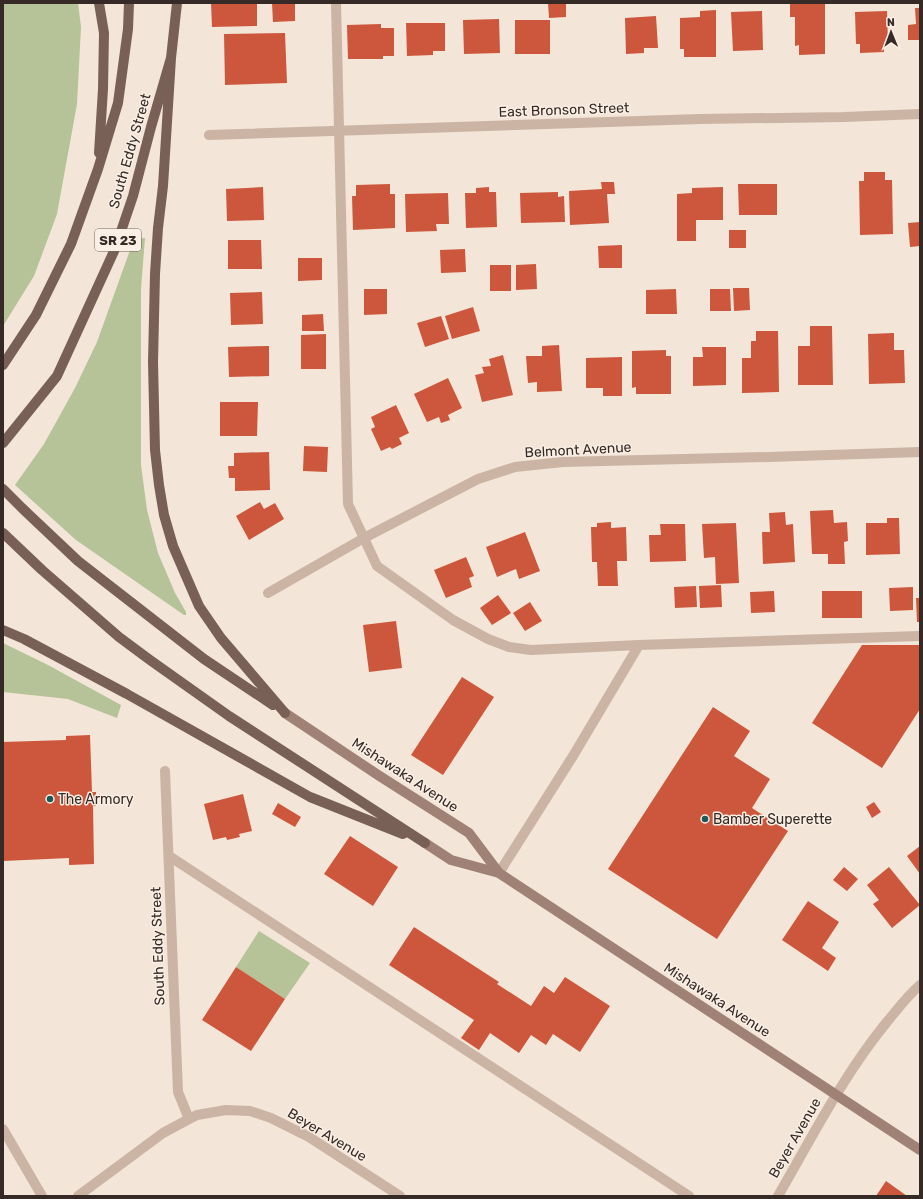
<svg xmlns="http://www.w3.org/2000/svg" width="923" height="1199" font-family="Rubik,sans-serif">
<rect width="100%" height="100%" fill="#f3e5d8"/>
<path fill="#b6c298" d="M 3,3 L 78,3 L 81,27 L 77,104 L 57,214 L 34,276 L 3,326 Z
M 145,238 L 141,289 L 141,465 L 147,510 L 158,553 L 175,593 L 186,612 L 186,615 L 184,615 L 76,540 L 15,485 L 44,444 L 75,388 L 97,342 L 134,239 Z
M 3,643 L 48,665 L 121,705 L 117,718 L 68,699 L 3,692 Z
M 259,931 L 310,963 L 285,999 L 236,967 Z"/>
<path fill="#cd573c" d="M 211,3 L 257,3 L 257,26 L 212,27 Z
M 272,3 L 295,3 L 295,21 L 273,22 Z
M 548,3 L 566,3 L 566,17 L 549,18 Z
M 790,3 L 825,3 L 825,54 L 799,55 L 799,45 L 795,46 L 795,17 L 790,17 Z
M 915,8 L 920,8 L 920,40 L 908,40 L 908,25 L 916,24 Z
M 716,10 L 716,57 L 684,57 L 684,49 L 680,49 L 680,18 L 700,17 L 700,11 Z
M 762,11 L 763,50 L 733,51 L 731,12 Z
M 887,11 L 888,42 L 884,42 L 884,52 L 860,53 L 860,44 L 856,44 L 855,12 Z
M 656,16 L 658,48 L 644,48 L 644,53 L 626,54 L 625,18 Z
M 499,19 L 500,53 L 464,54 L 463,20 Z
M 515,20 L 550,20 L 550,54 L 515,54 Z
M 406,23 L 445,23 L 445,51 L 433,51 L 433,55 L 407,56 Z
M 381,24 L 381,28 L 394,28 L 394,56 L 383,56 L 383,59 L 348,59 L 347,25 Z
M 285,33 L 287,83 L 225,85 L 224,34 Z
M 864,172 L 885,172 L 885,180 L 892,180 L 893,234 L 860,235 L 859,181 L 864,181 Z
M 601,182 L 614,182 L 615,194 L 607,194 L 609,223 L 570,225 L 569,191 L 602,189 Z
M 390,184 L 390,194 L 395,194 L 395,228 L 353,230 L 352,196 L 356,196 L 356,185 Z
M 738,184 L 777,184 L 777,215 L 739,215 Z
M 263,187 L 264,220 L 227,221 L 226,189 Z
M 489,187 L 489,192 L 496,192 L 497,227 L 466,228 L 465,193 L 476,193 L 476,188 Z
M 723,187 L 723,220 L 696,220 L 696,241 L 677,241 L 677,194 L 692,193 L 692,188 Z
M 558,192 L 558,197 L 564,196 L 565,222 L 521,223 L 520,193 Z
M 448,193 L 449,224 L 436,224 L 437,231 L 406,232 L 405,194 Z
M 920,222 L 920,246 L 910,247 L 908,223 Z
M 729,230 L 746,230 L 746,248 L 729,248 Z
M 228,240 L 261,240 L 262,269 L 228,269 Z
M 622,245 L 622,268 L 599,268 L 598,246 Z
M 465,249 L 466,272 L 441,273 L 440,250 Z
M 298,258 L 322,258 L 322,280 L 298,281 Z
M 536,264 L 537,289 L 516,290 L 516,265 Z
M 490,265 L 511,265 L 511,291 L 490,291 Z
M 733,288 L 749,288 L 750,310 L 734,311 Z
M 364,289 L 387,289 L 387,314 L 364,315 Z
M 676,289 L 677,314 L 646,314 L 646,290 Z
M 710,289 L 730,289 L 731,311 L 710,311 Z
M 262,292 L 263,324 L 231,325 L 230,293 Z
M 473,307 L 480,331 L 452,339 L 445,316 Z
M 323,314 L 324,331 L 302,331 L 302,315 Z
M 441,316 L 449,339 L 425,347 L 417,323 Z
M 810,326 L 832,326 L 833,385 L 798,385 L 798,346 L 810,346 Z
M 756,331 L 778,331 L 779,392 L 742,393 L 742,358 L 751,358 L 751,341 L 756,341 Z
M 894,333 L 894,350 L 904,350 L 905,383 L 869,384 L 868,334 Z
M 326,334 L 326,369 L 301,369 L 301,335 Z
M 559,345 L 562,391 L 537,392 L 537,382 L 528,383 L 526,356 L 542,356 L 542,346 Z
M 269,346 L 269,376 L 229,377 L 228,347 Z
M 702,347 L 726,347 L 726,385 L 693,386 L 693,357 L 703,357 Z
M 666,350 L 666,356 L 671,356 L 671,394 L 636,394 L 636,387 L 632,388 L 632,351 Z
M 503,355 L 513,395 L 482,402 L 475,375 L 484,373 L 482,367 L 491,366 L 489,359 Z
M 622,357 L 622,396 L 603,396 L 603,388 L 586,388 L 586,358 Z
M 448,378 L 462,408 L 448,415 L 450,420 L 441,423 L 439,417 L 427,422 L 414,394 Z
M 220,402 L 258,402 L 257,436 L 220,436 Z
M 396,405 L 409,433 L 399,438 L 402,444 L 392,449 L 390,447 L 381,451 L 371,429 L 375,427 L 371,417 Z
M 304,446 L 328,447 L 327,472 L 303,471 Z
M 269,452 L 270,490 L 235,491 L 235,478 L 229,478 L 228,466 L 234,466 L 234,453 Z
M 260,502 L 264,509 L 275,503 L 284,519 L 249,540 L 236,516 Z
M 833,510 L 834,523 L 847,522 L 848,541 L 844,542 L 845,564 L 828,564 L 828,554 L 812,554 L 810,511 Z
M 785,512 L 786,525 L 793,524 L 795,562 L 763,564 L 762,532 L 770,532 L 769,513 Z
M 887,518 L 899,518 L 900,554 L 866,555 L 866,523 L 887,523 Z
M 611,522 L 611,528 L 626,527 L 627,561 L 617,561 L 618,586 L 598,586 L 597,562 L 592,562 L 591,527 L 597,527 L 597,523 Z
M 736,523 L 739,583 L 716,584 L 715,557 L 704,558 L 702,524 Z
M 660,524 L 685,524 L 686,561 L 650,562 L 649,535 L 661,535 Z
M 525,532 L 540,571 L 519,579 L 516,569 L 497,577 L 486,547 Z
M 466,557 L 474,576 L 469,578 L 472,587 L 446,598 L 434,570 Z
M 721,585 L 722,607 L 700,608 L 699,586 Z
M 696,586 L 697,607 L 675,608 L 674,587 Z
M 913,587 L 913,610 L 890,611 L 889,588 Z
M 774,591 L 775,612 L 751,613 L 750,592 Z
M 822,591 L 862,591 L 862,618 L 822,618 Z
M 498,595 L 511,613 L 492,625 L 480,608 Z
M 916,598 L 920,598 L 920,622 L 917,622 Z
M 530,602 L 542,621 L 525,631 L 513,613 Z
M 396,621 L 402,668 L 369,672 L 363,625 Z
M 862,645 L 920,645 L 920,709 L 882,768 L 812,723 Z
M 462,677 L 494,697 L 443,775 L 411,755 Z
M 713,707 L 750,731 L 734,756 L 770,779 L 752,808 L 788,831 L 717,939 L 608,869 Z
M 90,735 L 92,792 L 96,792 L 96,806 L 93,806 L 94,864 L 69,865 L 69,858 L 3,861 L 3,742 L 66,740 L 66,736 Z
M 243,794 L 252,831 L 239,834 L 240,837 L 227,840 L 226,837 L 213,840 L 204,804 Z
M 874,802 L 881,812 L 872,818 L 866,807 Z
M 278,803 L 301,817 L 295,827 L 272,814 Z
M 350,836 L 398,867 L 373,906 L 324,874 Z
M 920,846 L 920,874 L 907,856 Z
M 844,867 L 858,879 L 847,891 L 833,880 Z
M 889,867 L 920,905 L 892,928 L 873,904 L 879,900 L 867,885 Z
M 808,901 L 839,922 L 822,948 L 836,958 L 828,971 L 782,940 Z
M 414,927 L 499,982 L 497,984 L 531,1006 L 544,986 L 554,993 L 565,977 L 610,1006 L 580,1052 L 553,1034 L 546,1045 L 531,1035 L 519,1053 L 490,1033 L 479,1050 L 461,1038 L 474,1020 L 389,965 Z
M 236,967 L 285,999 L 251,1051 L 202,1020 Z
M 886,1181 L 907,1196 L 876,1196 Z"/>
<g fill="none" stroke-linecap="round" stroke-linejoin="round">
<path stroke="#cbb4a4" stroke-width="10" d="M 336,3 L 348,504 L 377,566 L 453,620 L 488,639 L 509,647 L 531,650 L 639,645 L 920,636
M 169,856 L 689,1196
M 499,873 L 573,756 L 639,645"/>
<path stroke="#cbb4a4" stroke-width="10" d="M 209,135 L 700,119 L 844,117 L 920,114
M 268,593 L 364,538 L 478,479 L 515,467 L 563,462 L 769,457 L 920,452
M 165,771 L 178,1092 L 189,1119"/>
<path stroke="#cbb4a4" stroke-width="10" d="M 3,1129 L 42,1196
M 78,1196 L 163,1133 L 189,1119 L 197,1115 L 226,1110 L 250,1111 L 271,1118 L 309,1137 L 400,1196
M 778,1196 C 812,1137 843,1076 886,1023 C 897,1010 907,996 920,985"/>
<path stroke="#9f8275" stroke-width="10" d="M 285,713 L 378,775 L 469,833 L 499,873
M 425,843 L 451,860 L 499,873 L 920,1150"/>
<path stroke="#796056" stroke-width="10" d="M 171,58 L 163,186 L 158,228 L 155,274 L 153,362 L 155,450 L 159,485 L 164,515 L 173,546 L 199,606 L 221,638 L 285,713
M 99,153 L 103,89 L 104,33 L 99,3
M 3,365 L 36,315 L 71,244 L 98,169 L 118,103 L 128,29 L 129,3
M 3,443 L 57,376 L 115,249 L 133,196 L 151,127 L 171,58 L 177,3
M 3,489 L 22,508 L 78,561 L 204,659 L 273,705
M 3,533 L 42,570 L 119,637 L 150,660 L 229,716 L 425,843
M 3,630 L 24,639 L 127,694 L 310,797 L 403,834"/>
</g>
<g fill="#19595a" stroke="#faefe5" stroke-width="1.5">
<circle cx="50" cy="799" r="4"/>
<circle cx="705" cy="819" r="4"/>
</g>
<g text-anchor="middle" dominant-baseline="central" stroke-width="3" stroke-linejoin="round" paint-order="stroke">
<rect fill="#faefe5" stroke="#71655f" stroke-width="1" x="95" y="229" width="46" height="22" rx="3"/>
<g font-size="13" font-weight="bold" fill="#362a26">
<text x="118" y="240">SR 23</text>
</g>
<g font-size="14" fill="#362a26" stroke="#faefe5">
<text transform="translate(564 110) rotate(-2)">East Bronson Street</text>
<text transform="translate(130 151) rotate(-74)">South Eddy Street</text>
<text transform="translate(578 450) rotate(-3)">Belmont Avenue</text>
<text transform="translate(405 775) rotate(33)">Mishawaka Avenue</text>
<text transform="translate(158 946) rotate(-92)">South Eddy Street</text>
<text transform="translate(717 1000) rotate(33)">Mishawaka Avenue</text>
<text transform="translate(327 1135) rotate(31)">Beyer Avenue</text>
<text transform="translate(795 1138) rotate(-60)">Beyer Avenue</text>
</g>
<g font-size="14" fill="#362a26" stroke="#faefe5" text-anchor="start">
<text x="58" y="799">The Armory</text>
<text x="713" y="819">Bamber Superette</text>
</g>
</g>
<rect width="923" height="1199" fill="none" stroke="#362a26" stroke-width="8"/>
<g transform="translate(891 32) rotate(359)" stroke="#faefe5" stroke-width="3" paint-order="stroke">
<path d="M0-3L7 15L0 10L-7 15Z" fill="#362a26"/>
<text y="-6" font-size="11" font-weight="bold" text-anchor="middle" fill="#362a26">N</text>
</g>
</svg>
